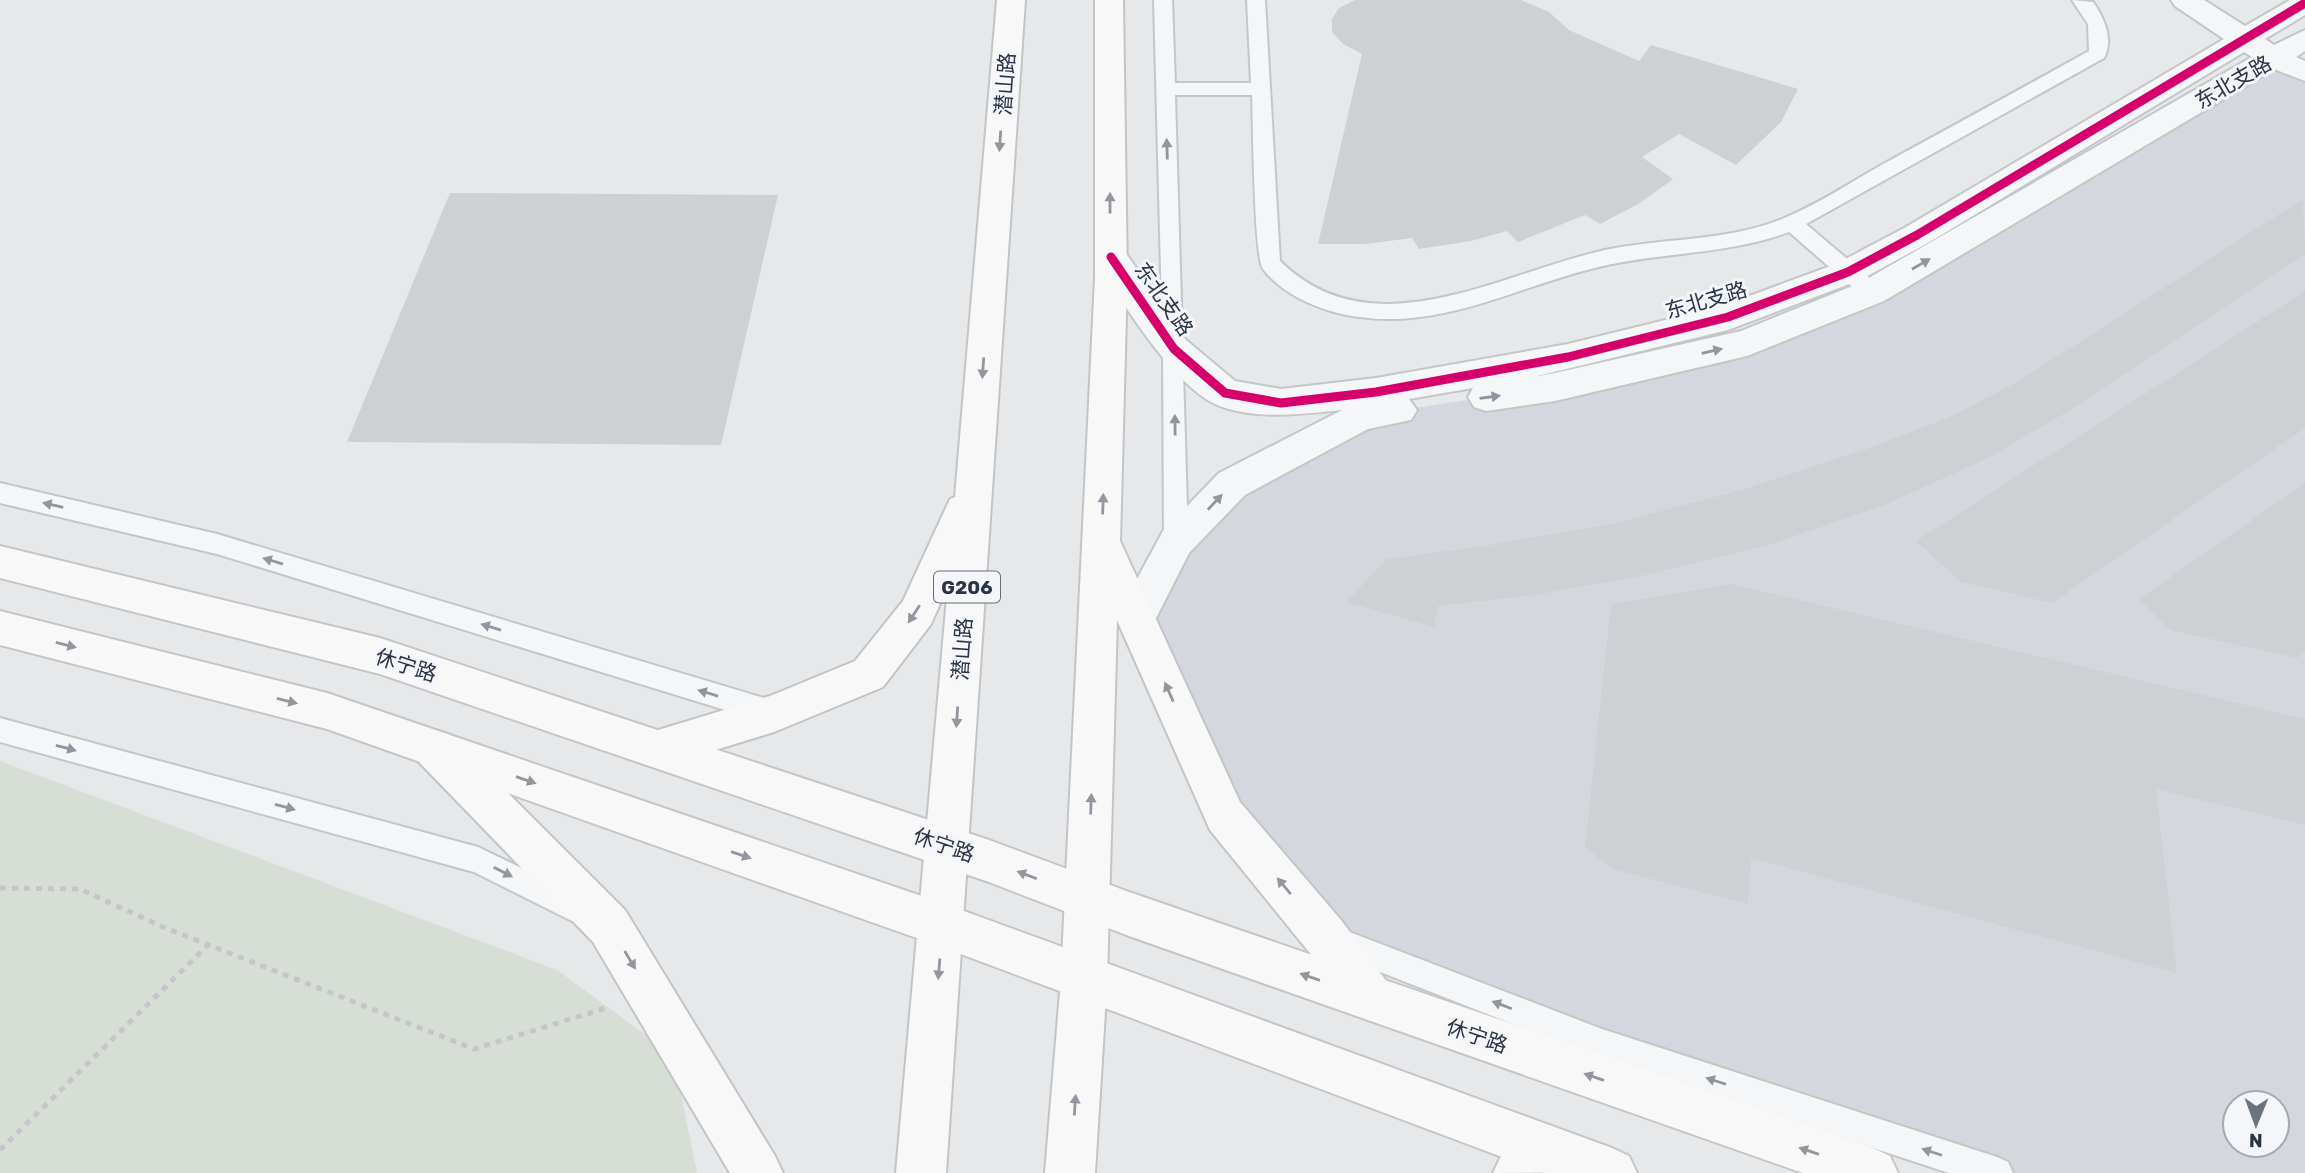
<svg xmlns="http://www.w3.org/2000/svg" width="2305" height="1173" font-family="Rubik,'Noto Sans SC',sans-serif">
<rect width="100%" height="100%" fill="#e6e8ea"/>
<path fill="#d4d7dd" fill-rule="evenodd" d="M 2274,58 L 2305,72 L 2305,1173 L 1997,1173 L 1325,936 L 1225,816 L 1136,618 L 1232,484 L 1361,416 L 1555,387 L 1872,292 ZM 2235,1103 L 2277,1103 L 2277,1145 L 2235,1145 Z"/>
<path fill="#d6ded6" d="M 0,761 L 557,970 L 673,1055 L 697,1173 L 0,1173 Z"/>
<path fill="#ced0d3" d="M 1355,0 L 1521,0 L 1549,12 L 1569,30 L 1639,61 L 1651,45 L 1798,89 L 1781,122 L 1736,165 L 1679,134 L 1642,157 L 1673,179 L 1640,203 L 1600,224 L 1585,215 L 1518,242 L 1507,231 L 1471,241 L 1419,249 L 1412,238 L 1365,244 L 1318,244 L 1362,54 L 1343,44 L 1332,32 L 1332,19 L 1339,8 Z
M 450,193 L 778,195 L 721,445 L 347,442 Z
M 2303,199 L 2305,254 L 2077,406 L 1988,458 L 1880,507 L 1765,546 L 1646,575 L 1535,595 L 1438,606 L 1434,627 L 1346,602 L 1387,559 L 1484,546 L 1612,524 L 1741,490 L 1867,449 L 1952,416 L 2017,382 Z
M 2305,291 L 2305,428 L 2052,603 L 1961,582 L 1916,541 Z
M 2305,483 L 2305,652 L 2297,658 L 2170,630 L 2139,599 Z
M 1731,584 L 2305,719 L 2305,825 L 2156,789 L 2177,973 L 1751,858 L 1748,904 L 1612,869 L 1585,847 L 1611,604 Z"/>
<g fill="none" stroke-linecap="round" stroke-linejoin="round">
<defs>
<path id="lane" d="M 1154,0 L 1172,0 L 1175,83 L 1251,83 L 1247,0 L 1265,0 L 1280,261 C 1374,354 1505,270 1610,249 C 1667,238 1728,241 1782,219 C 1817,205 1851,182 1885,163 C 1953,126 2021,89 2089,51 L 2088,24 L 2072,0 L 2093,2 C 2104,18 2114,39 2104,58 L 1806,224 L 1879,286 L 1883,292 L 1879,298 L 1865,298 L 1789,232 C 1730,254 1668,252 1607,265 C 1515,285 1433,338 1334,312 C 1306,304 1281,292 1263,269 C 1254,257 1253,120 1252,95 L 1175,95 L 1188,542 L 1184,549 L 1176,552 L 1168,549 L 1164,542 L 1163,349 Z
M 0,483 L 217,534 L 774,701 L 783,705 L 787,713 L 783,721 L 774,725 L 217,554 L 0,503 Z
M 0,718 L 478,847 L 586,899 L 590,909 L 586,919 L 576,923 L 474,872 L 0,742 Z
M 1334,926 L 1602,1029 L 1997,1157 L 2008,1162 L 2013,1173 L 1949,1173 L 1602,1059 L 1324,950 L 1320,940 L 1324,930 Z"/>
<path id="street" d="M 2171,0 L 2204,0 L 2245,26 L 2290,0 L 2305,0 L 2305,15 L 2265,39 L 2274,45 L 2305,30 L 2305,51 L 2296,57 L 2305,61 L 2305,81 L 2274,69 L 1884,301 L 1747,356 L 1555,401 L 1486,411 L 1474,407 L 1468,397 L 1473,388 L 1409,399 L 1417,410 L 1411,420 L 1368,429 L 1245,495 L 1189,553 L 1150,630 L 1136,635 L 1122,630 L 1116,618 L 1163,531 L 1219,473 L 1342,410 C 1304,414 1249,421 1213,403 C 1171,381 1119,299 1095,257 L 1099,249 L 1111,245 L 1123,249 L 1186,340 L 1235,381 L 1281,389 L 1376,378 L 1568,344 L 1722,306 L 1836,264 L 1906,227 L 2224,39 L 2175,6 ZM 2244,52 L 2252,57 L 1860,283 L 1741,331 L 1555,373 L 1533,377 L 1728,330 L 1860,280 L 1928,243 Z"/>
<path id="secondary" d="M 0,546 L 380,638 L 989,840 L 1129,892 L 1873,1148 L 1890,1156 L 1898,1173 L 1803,1173 L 1129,936 L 989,882 L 380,674 L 0,578 Z
M 0,611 L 327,693 L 942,903 L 1612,1148 L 1629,1156 L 1637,1173 L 1545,1173 L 942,947 L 327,729 L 0,645 Z"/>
<path id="primary" d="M 997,0 L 1025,0 L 946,1173 L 896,1173 L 948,586 L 931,624 L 883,687 L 774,732 L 657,768 L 642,763 L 636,749 L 642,735 L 770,696 L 855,661 L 903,601 L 950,499 L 955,497 Z
M 1095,0 L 1123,0 L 1127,278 L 1120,541 L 1240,802 L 1341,920 L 1387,982 L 1394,998 L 1387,1014 L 1371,1021 L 1355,1014 L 1309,952 L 1210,830 L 1117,620 L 1107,980 L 1095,1173 L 1045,1173 L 1061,980 L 1095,278 Z
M 435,730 L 450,735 L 625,910 L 775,1156 L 783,1173 L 730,1173 L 593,942 L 420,763 L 414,749 L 420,735 Z
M 1564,1131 L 1581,1138 L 1588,1155 L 1581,1172 L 1493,1173 L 1501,1156 Z"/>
</defs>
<use href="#lane" stroke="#c4c6c8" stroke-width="4"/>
<use href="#street" stroke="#c4c6c8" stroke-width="4"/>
<use href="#secondary" stroke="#c4c6c8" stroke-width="4"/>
<use href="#primary" stroke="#c2c5c8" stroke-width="4"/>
<path stroke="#c5c6ca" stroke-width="5" stroke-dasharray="6 6" stroke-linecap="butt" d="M 0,888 L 80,889 L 163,927 L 474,1049 L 606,1008
M 0,1150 L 208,945"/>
<use href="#lane" fill="#f5f6f7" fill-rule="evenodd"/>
<use href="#street" fill="#f5f6f7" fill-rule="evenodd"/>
<use href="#secondary" fill="#f8f8f8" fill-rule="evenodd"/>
<use href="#primary" fill="#f8f8f8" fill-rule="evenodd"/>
<defs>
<path id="cycleway" d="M 1111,257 L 1174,349 L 1225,393 L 1281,403 L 1376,392 L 1568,357 L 1728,317 L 1848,272 L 1917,235 L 2305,3"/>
</defs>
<use href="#cycleway" stroke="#f4f6f9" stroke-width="12"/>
<use href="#cycleway" stroke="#d6006c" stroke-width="9"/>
</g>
<defs><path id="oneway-solid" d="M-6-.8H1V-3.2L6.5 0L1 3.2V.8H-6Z" transform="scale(1.75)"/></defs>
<g fill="#92969e">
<use href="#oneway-solid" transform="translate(1000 141) rotate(94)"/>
<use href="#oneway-solid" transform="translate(1110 203) rotate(-90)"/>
<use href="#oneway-solid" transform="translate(983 368) rotate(94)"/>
<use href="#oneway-solid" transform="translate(1103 504) rotate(-88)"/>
<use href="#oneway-solid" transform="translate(914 614) rotate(123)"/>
<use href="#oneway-solid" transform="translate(66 645) rotate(14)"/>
<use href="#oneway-solid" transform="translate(1169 692) rotate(-114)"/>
<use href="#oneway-solid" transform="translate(287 701) rotate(14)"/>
<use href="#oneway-solid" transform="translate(957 717) rotate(94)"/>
<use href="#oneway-solid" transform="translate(526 780) rotate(19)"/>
<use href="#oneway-solid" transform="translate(1091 804) rotate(-88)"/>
<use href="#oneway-solid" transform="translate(741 855) rotate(19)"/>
<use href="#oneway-solid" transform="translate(1027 875) rotate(-159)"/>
<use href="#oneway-solid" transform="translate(1284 886) rotate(-130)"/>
<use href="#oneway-solid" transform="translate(630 960) rotate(59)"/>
<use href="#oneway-solid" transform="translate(939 969) rotate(95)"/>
<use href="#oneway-solid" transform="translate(1310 977) rotate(-161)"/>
<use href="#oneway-solid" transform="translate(1594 1077) rotate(-161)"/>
<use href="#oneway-solid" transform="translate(1075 1105) rotate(-86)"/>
<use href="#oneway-solid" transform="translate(1809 1151) rotate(-161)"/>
</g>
<g fill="#90959e">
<use href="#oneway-solid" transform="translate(1167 149) rotate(-92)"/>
<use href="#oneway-solid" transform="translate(1921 264) rotate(-30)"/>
<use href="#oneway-solid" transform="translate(1712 351) rotate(-13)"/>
<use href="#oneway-solid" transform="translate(1490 397) rotate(-8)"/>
<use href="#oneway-solid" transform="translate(1175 425) rotate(-91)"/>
<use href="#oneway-solid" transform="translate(1215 502) rotate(-47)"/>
<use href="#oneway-solid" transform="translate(53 505) rotate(-167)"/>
<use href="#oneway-solid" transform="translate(273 561) rotate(-163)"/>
<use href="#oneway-solid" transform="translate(491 627) rotate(-163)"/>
<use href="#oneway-solid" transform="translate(708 693) rotate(-163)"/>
<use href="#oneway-solid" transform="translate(66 748) rotate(15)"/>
<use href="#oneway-solid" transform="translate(285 807) rotate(15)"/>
<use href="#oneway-solid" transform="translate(503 872) rotate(27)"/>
<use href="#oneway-solid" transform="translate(1502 1005) rotate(-159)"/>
<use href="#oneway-solid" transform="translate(1716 1081) rotate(-162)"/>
<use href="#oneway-solid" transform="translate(1932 1152) rotate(-162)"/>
</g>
<g text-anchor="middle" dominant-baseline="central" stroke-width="6" stroke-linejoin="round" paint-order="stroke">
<rect fill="#f4f6f9" stroke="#676e7b" stroke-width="2" x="934" y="571.5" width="66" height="31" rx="5"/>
<g font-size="19" font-weight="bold" fill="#2b3445">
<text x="967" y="587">G206</text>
</g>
<g font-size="21" fill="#2b3445" stroke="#f4f6f9">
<text transform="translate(2233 82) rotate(-30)">东北支路</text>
<text transform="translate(1005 84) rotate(-86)">潜山路</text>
<text transform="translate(1164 299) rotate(55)">东北支路</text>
<text transform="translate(1706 300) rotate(-16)">东北支路</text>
<text transform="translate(962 649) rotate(-86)">潜山路</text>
<text transform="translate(406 665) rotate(18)">休宁路</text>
<text transform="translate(944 845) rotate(19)">休宁路</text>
<text transform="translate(1477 1036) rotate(19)">休宁路</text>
</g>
</g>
<g transform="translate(2256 1124) rotate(181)"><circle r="33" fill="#f4f6f9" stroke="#a4a8b1" stroke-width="2"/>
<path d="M0-5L12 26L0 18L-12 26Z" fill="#6c737f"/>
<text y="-10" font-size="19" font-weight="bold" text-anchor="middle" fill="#2b3445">N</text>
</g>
</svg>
